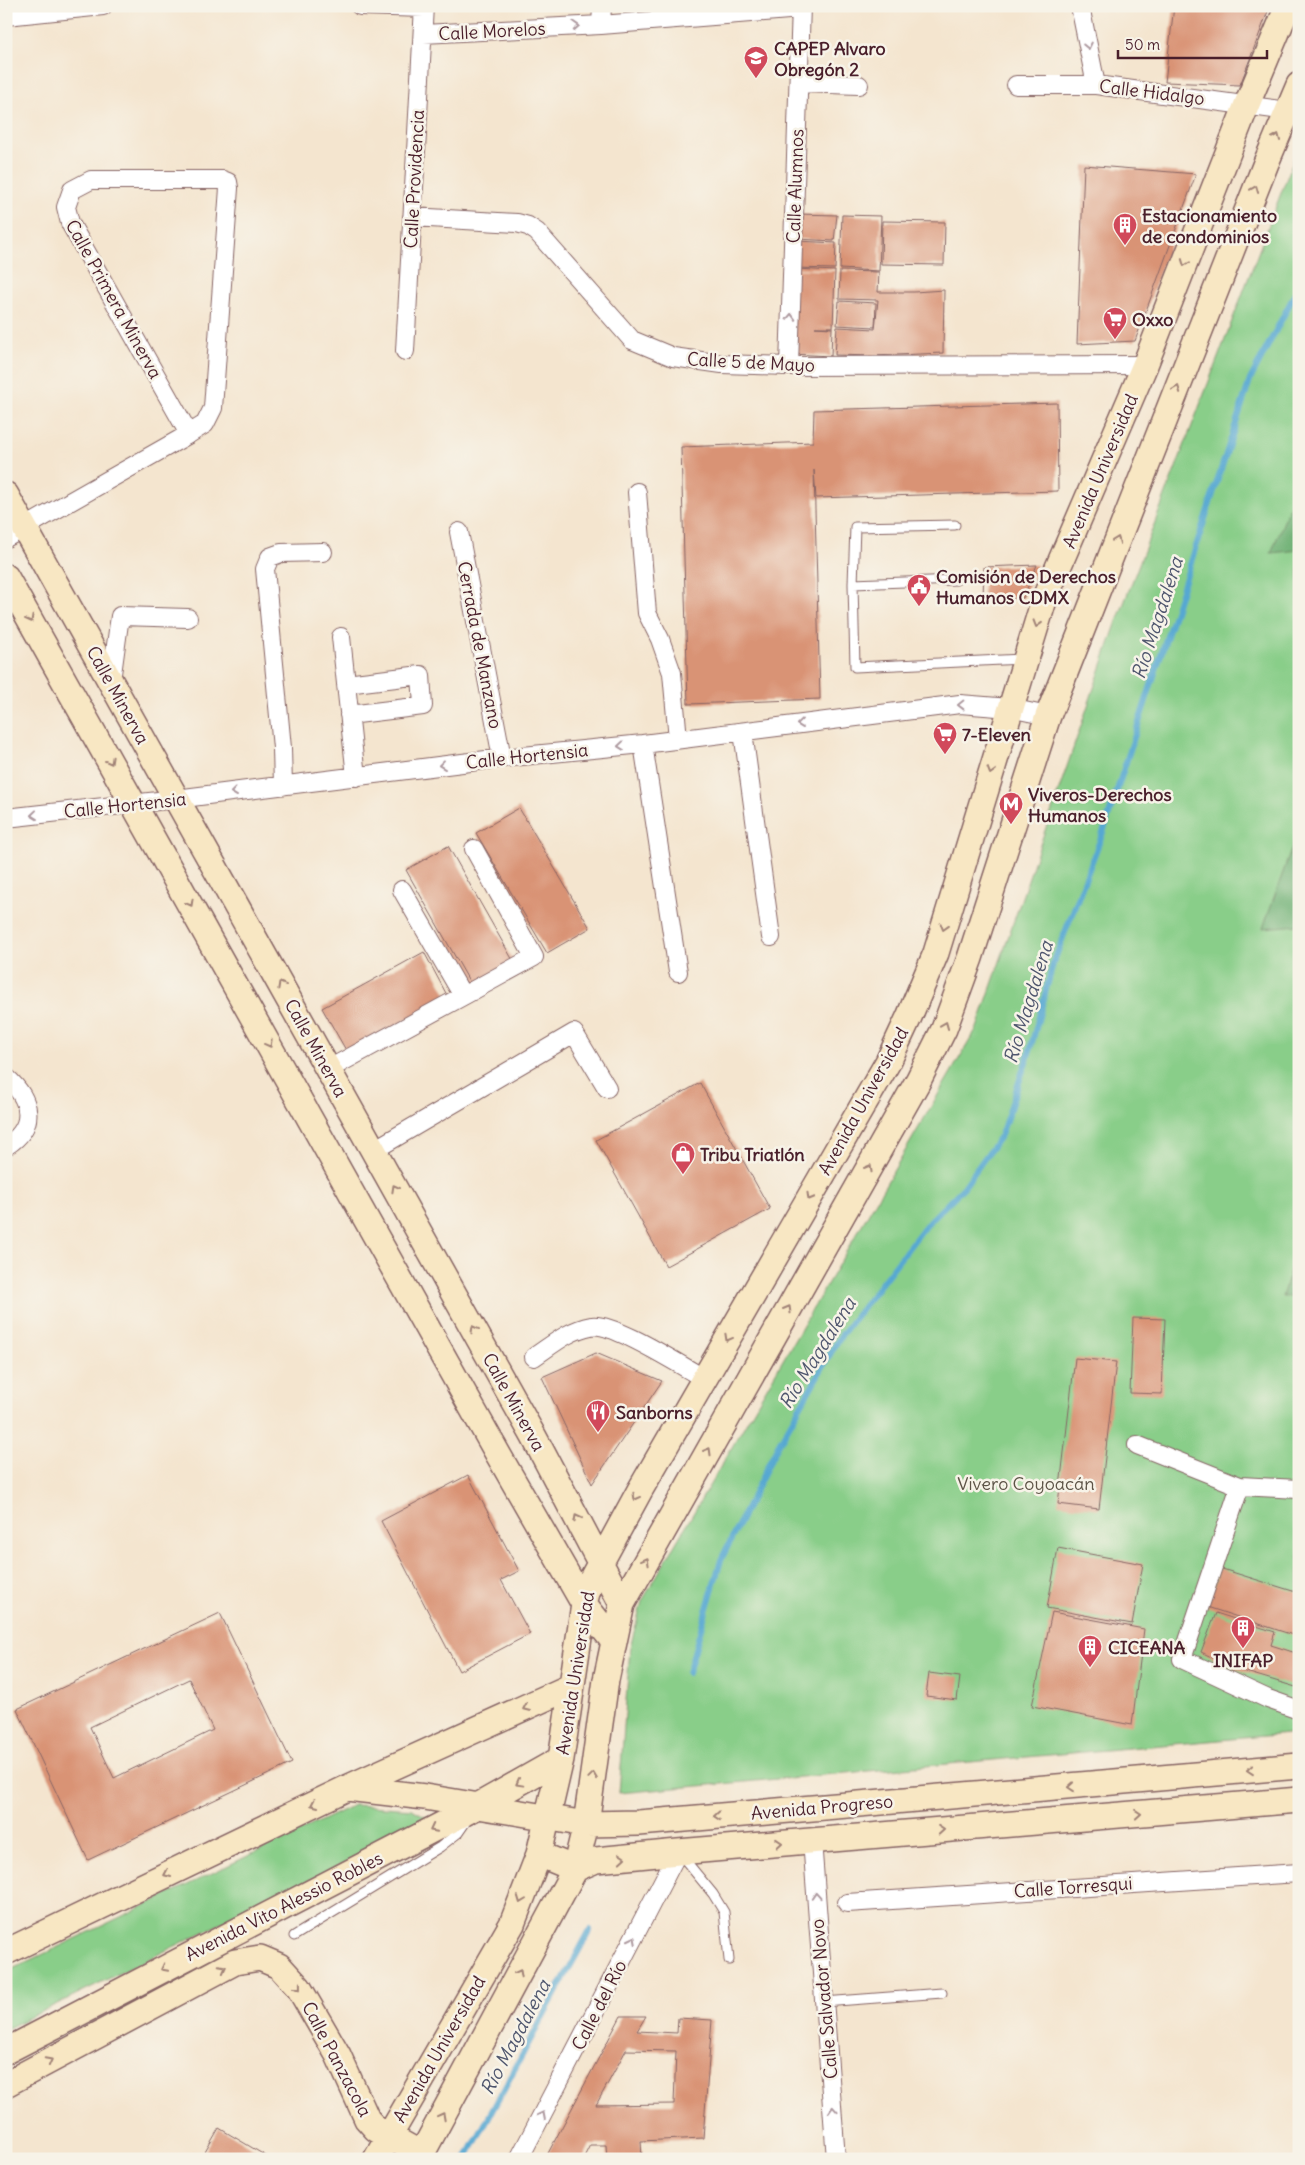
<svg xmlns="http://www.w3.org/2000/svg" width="1305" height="2165" font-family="Delius,sans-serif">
<rect width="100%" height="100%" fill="#f7f3e8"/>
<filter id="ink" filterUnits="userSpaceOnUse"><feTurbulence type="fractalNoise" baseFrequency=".02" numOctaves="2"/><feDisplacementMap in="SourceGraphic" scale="10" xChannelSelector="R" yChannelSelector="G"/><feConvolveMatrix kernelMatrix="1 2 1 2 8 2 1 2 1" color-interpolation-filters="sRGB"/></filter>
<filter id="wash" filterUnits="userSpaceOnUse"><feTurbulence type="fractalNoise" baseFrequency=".0096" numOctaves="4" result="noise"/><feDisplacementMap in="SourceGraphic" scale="20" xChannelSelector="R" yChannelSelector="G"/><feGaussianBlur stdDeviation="1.12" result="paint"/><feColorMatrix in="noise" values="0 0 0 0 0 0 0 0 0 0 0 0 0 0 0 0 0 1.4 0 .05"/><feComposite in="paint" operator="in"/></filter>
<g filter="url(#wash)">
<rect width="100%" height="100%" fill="#f4e5cf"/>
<path fill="#89ce89" stroke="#6a765a" d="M 1299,146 L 1299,1733 L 619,1793 L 630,1648 L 642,1601 L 977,1028 L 1116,624 Z
M 354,1805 L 412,1809 L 432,1820 L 6,2029 L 6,1972 Z"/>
<path fill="#6eb175" stroke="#5c6850" d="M 1299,484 L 1299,550 L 1271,553 Z
M 1299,828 L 1299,925 L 1263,928 Z
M 1299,1240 L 1299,1296 L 1282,1297 Z"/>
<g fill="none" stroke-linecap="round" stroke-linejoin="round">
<path stroke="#57a8d2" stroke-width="6" d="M 688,1673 L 721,1560 L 777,1447 L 840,1337 L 926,1225 L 964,1187 L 1001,1135 L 1030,1050 L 1053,964 L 1105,827 L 1250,380 L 1299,286
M 466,2159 L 590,1930"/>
</g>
<g id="blocks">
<path fill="#d99375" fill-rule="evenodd" d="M 1174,6 L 1270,6 L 1240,85 L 1165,82 Z
M 1084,165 L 1196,174 L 1135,341 L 1077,344 Z
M 797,214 L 837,215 L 834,241 L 798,239 Z
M 842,215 L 881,216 L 879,271 L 840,269 Z
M 882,221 L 945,222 L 944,265 L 881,264 Z
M 797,241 L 836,243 L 835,269 L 796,268 Z
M 795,269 L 835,271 L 833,327 L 815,327 L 832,328 L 831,356 L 792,354 Z
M 840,271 L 879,272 L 878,292 L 914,292 L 944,290 L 943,353 L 873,356 L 835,355 L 837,327 L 875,329 L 878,300 L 839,299 Z
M 839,301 L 876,303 L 875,327 L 837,325 Z
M 1057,403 L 1058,491 L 816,498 L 814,470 L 820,699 L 688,704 L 681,447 L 813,442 L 814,410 Z
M 1037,565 L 1023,598 L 983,598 L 984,567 Z
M 519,808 L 590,928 L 547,953 L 476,833 Z
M 448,846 L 515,964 L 473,988 L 406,870 Z
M 424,952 L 448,997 L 347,1052 L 322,1008 Z
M 700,1083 L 770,1209 L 666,1266 L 596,1140 Z
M 1133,1318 L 1165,1319 L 1162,1394 L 1130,1393 Z
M 596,1353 L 662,1381 L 592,1484 L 542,1377 Z
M 1075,1358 L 1116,1362 L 1099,1509 L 1058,1504 Z
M 468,1475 L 519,1571 L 501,1580 L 530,1634 L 459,1671 L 381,1521 Z
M 1058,1548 L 1143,1564 L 1132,1624 L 1047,1608 Z
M 1219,1568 L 1299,1593 L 1299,1627 L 1296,1636 L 1207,1607 Z
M 1052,1612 L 1144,1629 L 1132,1725 L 1032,1706 Z
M 220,1613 L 292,1763 L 88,1860 L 17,1709 ZM 189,1679 L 213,1730 L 114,1778 L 90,1727 Z
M 1216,1613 L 1275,1632 L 1271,1645 L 1299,1654 L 1299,1688 L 1236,1669 L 1201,1652 Z
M 929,1673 L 960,1677 L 957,1700 L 926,1696 Z
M 621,2016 L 646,2016 L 637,2031 L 677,2033 L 678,2018 L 712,2020 L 703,2138 L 641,2141 L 642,2159 L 607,2159 L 606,2145 L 590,2145 L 583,2159 L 545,2159 ZM 626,2050 L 676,2051 L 674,2104 L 596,2105 Z
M 219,2128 L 271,2159 L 201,2159 Z"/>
</g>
</g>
<g filter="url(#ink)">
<use href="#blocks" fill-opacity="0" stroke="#866464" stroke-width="1"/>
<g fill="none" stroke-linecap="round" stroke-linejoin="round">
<defs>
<path id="lane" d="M 955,525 L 855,527 L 853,584 L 855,667 L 1023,659
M 853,584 L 956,580
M 681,1855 L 713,1894 L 724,1912 L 729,1960
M 294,1936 L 440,1847 L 458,1833 L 467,1820
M 824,2002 L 942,1993"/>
<path id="street" d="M 360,6 L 424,8
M 1080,6 L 1096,85
M 6,16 L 103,6
M 601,25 L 602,6
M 423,34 L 601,25 L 801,9
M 799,83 L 859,85
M 1016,85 L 1096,85 L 1288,111
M 412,217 L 517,223 L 528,226 L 537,232 L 632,340 L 673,357 L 722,364 L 789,366 L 1145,365
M 405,351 L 424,6
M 789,366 L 801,6
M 637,492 L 647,613 L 660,639 L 672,673 L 678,739
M 459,532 L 502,758
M 6,538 L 189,434 L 205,424 L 213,408 L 229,188 L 228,182 L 223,180 L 91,180 L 72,190 L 66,207 L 70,223 L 189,434
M 341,637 L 356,777
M 111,681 L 120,616 L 188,618
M 346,684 L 421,675 L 423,706 L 349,715
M 743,732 L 771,937
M 643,744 L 678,972
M 283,786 L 282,748 L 265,569 L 270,557 L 281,553 L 323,552
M 6,818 L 176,799 L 502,758 L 643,744 L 960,704 L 1010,708 L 1048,716
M 463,996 L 534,957 L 474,849
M 329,1069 L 463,996 L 402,890
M 6,1077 C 31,1099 38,1126 6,1146
M 374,1150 L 574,1033 L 607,1088
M 534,1357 C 552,1345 569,1330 591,1326 C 612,1321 683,1367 705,1379
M 1137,1445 L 1240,1486 L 1299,1489
M 1240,1486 L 1182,1659 L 1268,1699 L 1299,1710
M 812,1840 L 836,2159
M 847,1903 L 1299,1873
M 519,2159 L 678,1852"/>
<path id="secondary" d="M 6,495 L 534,1437 L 622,1604
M 6,577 L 499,1456 L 584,1604 L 614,1642
M 347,1788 L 425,1797 L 586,1824 L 639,1823 L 1299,1766
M 539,1854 L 575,1869 L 596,1860 L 678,1852 L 1299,1800
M 6,1952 L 347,1788 L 570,1687
M 6,2051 L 476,1807 L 561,1759
M 6,2084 L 235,1962 L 260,1958 L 279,1966 L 299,1988 L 338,2055 L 367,2119 L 376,2129 L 421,2154
M 376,2159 L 512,1924 L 539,1854 L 561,1759 L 584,1604 L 590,1582 L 640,1490 L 888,1062 L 909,1017 L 936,953 L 1044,600 L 1145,365 L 1247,104 L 1288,6
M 419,2159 L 575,1869 L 586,1824 L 606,1680 L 622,1604 L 918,1081 L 944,1029 L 970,958 L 1048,716 L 1266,163 L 1299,85"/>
</defs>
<use href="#lane" stroke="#866464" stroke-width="11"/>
<use href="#street" stroke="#866464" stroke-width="20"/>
<use href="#secondary" stroke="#866464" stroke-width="28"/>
<use href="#lane" stroke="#fff" stroke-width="9"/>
<use href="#street" stroke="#fff" stroke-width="18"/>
<use href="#secondary" stroke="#f8e7c3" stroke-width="25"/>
</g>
<defs><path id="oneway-chevron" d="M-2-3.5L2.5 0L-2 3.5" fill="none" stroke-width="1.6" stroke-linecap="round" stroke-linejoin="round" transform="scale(1.25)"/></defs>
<g stroke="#ae9aa0">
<use href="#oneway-chevron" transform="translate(576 26) rotate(-3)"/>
<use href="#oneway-chevron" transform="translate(1088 46) rotate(78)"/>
<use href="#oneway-chevron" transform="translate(791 317) rotate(-88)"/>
<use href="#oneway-chevron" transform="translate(961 705) rotate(179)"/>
<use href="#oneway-chevron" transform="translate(800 724) rotate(173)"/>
<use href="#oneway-chevron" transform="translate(621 746) rotate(174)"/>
<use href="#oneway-chevron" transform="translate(442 765) rotate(173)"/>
<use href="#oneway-chevron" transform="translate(234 792) rotate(173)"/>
<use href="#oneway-chevron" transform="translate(34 815) rotate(174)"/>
<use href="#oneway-chevron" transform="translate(816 1896) rotate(-94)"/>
<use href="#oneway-chevron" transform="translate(633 1940) rotate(-63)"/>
<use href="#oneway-chevron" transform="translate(833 2110) rotate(-94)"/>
<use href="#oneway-chevron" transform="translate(542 2115) rotate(-63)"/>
</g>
<g stroke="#a18377">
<use href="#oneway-chevron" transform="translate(1277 137) rotate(-67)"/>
<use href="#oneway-chevron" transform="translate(1255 189) rotate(-68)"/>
<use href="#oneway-chevron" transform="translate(1185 263) rotate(111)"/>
<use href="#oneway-chevron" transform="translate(1177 389) rotate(-69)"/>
<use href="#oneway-chevron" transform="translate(1117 540) rotate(-69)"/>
<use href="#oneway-chevron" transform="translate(30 619) rotate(61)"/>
<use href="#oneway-chevron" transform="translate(1037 624) rotate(107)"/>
<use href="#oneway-chevron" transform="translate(110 761) rotate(61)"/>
<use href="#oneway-chevron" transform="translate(991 771) rotate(106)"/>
<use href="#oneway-chevron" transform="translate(190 903) rotate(61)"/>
<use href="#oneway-chevron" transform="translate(944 927) rotate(107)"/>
<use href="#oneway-chevron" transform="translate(281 985) rotate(-119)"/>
<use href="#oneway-chevron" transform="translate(945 1025) rotate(-68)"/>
<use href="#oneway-chevron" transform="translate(269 1044) rotate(61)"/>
<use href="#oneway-chevron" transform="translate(869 1168) rotate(-60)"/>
<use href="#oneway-chevron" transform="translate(395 1188) rotate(-119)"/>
<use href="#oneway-chevron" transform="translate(810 1197) rotate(120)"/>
<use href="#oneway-chevron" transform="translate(788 1309) rotate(-60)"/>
<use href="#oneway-chevron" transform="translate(474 1329) rotate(-119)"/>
<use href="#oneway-chevron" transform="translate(728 1338) rotate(119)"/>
<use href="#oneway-chevron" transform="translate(708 1451) rotate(-60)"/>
<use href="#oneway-chevron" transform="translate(636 1497) rotate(119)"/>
<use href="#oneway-chevron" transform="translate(577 1518) rotate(-118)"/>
<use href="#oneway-chevron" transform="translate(646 1561) rotate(-61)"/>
<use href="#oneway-chevron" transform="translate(526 1708) rotate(156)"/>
<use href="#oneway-chevron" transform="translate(1250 1770) rotate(175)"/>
<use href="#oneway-chevron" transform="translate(593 1776) rotate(-82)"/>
<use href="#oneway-chevron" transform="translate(519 1783) rotate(151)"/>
<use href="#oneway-chevron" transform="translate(1071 1787) rotate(175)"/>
<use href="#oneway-chevron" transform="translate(314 1804) rotate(155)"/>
<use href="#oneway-chevron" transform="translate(1138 1814) rotate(-5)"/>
<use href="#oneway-chevron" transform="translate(717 1816) rotate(175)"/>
<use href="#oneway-chevron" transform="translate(433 1829) rotate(153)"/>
<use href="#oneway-chevron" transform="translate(941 1830) rotate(-5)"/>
<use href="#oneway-chevron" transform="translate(779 1843) rotate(-5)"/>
<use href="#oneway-chevron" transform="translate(622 1858) rotate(-5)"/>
<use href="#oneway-chevron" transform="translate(167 1874) rotate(155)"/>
<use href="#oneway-chevron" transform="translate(521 1900) rotate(111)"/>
<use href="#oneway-chevron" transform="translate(164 1968) rotate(153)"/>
<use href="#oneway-chevron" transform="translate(223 1968) rotate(-28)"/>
<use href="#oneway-chevron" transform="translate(519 1973) rotate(-62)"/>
<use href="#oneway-chevron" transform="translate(298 1987) rotate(52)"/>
<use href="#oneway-chevron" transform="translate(49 2061) rotate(-28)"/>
<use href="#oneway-chevron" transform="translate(442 2116) rotate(-62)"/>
</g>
</g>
<defs>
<symbol id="school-pin" viewBox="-11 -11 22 30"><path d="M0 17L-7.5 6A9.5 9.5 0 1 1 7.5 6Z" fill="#d1495b" stroke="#f7f3e8"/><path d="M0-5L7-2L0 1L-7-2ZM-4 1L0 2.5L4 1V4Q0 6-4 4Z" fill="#fff"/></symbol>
<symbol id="building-pin" viewBox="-11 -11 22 30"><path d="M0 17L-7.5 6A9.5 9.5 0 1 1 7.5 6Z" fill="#d1495b" stroke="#f7f3e8"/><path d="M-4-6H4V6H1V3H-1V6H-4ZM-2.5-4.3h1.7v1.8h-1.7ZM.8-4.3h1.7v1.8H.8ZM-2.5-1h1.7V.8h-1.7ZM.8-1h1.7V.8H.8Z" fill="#fff"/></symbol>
<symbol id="supermarket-pin" viewBox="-11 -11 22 30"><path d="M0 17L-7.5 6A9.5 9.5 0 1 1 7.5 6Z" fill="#d1495b" stroke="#f7f3e8"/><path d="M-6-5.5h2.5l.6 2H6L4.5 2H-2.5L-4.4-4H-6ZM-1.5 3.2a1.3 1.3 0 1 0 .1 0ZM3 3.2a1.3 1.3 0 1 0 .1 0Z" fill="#fff"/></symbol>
<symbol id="civic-pin" viewBox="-11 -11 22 30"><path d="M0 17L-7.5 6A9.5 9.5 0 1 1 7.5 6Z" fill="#d1495b" stroke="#f7f3e8"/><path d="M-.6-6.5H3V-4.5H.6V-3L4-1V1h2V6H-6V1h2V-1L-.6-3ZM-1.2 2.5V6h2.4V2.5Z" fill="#fff"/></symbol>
<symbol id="metro-pin" viewBox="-11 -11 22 30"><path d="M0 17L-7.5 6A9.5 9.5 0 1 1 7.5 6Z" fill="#d1495b" stroke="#f7f3e8"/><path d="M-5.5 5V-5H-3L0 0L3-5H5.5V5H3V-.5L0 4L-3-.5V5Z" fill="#fff"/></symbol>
<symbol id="shop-pin" viewBox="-11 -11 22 30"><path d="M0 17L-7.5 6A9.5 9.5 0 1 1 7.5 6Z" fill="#d1495b" stroke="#f7f3e8"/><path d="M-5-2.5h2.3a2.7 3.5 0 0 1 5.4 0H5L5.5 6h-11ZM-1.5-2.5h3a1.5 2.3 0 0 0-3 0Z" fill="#fff"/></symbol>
<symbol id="restaurant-pin" viewBox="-11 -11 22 30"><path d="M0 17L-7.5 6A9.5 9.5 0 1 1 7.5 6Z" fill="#d1495b" stroke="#f7f3e8"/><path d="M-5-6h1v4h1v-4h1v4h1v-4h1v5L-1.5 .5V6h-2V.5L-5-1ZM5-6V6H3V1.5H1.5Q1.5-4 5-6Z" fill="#fff"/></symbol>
</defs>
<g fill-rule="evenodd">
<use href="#school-pin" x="742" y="44" width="28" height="38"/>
<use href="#building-pin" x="1111" y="211" width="28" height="38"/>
<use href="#supermarket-pin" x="1101" y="305" width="28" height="38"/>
<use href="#civic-pin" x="905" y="572" width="28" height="38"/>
<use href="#supermarket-pin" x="931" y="720" width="28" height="38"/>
<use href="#metro-pin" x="997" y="790" width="28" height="38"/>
<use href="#shop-pin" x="669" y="1140" width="28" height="38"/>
<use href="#restaurant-pin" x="584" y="1398" width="28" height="38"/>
<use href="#building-pin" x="1229" y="1614" width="28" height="38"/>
<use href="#building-pin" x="1076" y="1633" width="28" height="38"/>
</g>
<g text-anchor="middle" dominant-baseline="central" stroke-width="5" stroke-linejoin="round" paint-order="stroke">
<g font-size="18" fill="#4a1f2b" stroke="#f7f3e8">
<text transform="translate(492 31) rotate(-3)">Calle Morelos</text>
<text transform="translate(1152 92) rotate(7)">Calle Hidalgo</text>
<text transform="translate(414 179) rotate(-87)">Calle Providencia</text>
<text transform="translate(795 186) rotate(-88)">Calle Alumnos</text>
<text transform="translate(114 299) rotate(61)">Calle Primera Minerva</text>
<text transform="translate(751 362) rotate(3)">Calle 5 de Mayo</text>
<text transform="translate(1100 471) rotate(-67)">Avenida Universidad</text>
<text transform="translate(480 645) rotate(79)">Cerrada de Manzano</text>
<text transform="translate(118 695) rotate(61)">Calle Minerva</text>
<text transform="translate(527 756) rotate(-6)">Calle Hortensia</text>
<text transform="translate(125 805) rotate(-6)">Calle Hortensia</text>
<text transform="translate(316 1048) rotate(61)">Calle Minerva</text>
<text transform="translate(863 1101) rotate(-61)">Avenida Universidad</text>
<text transform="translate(514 1402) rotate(61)">Calle Minerva</text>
<text transform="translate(575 1673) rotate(-81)">Avenida Universidad</text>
<text transform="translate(822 1807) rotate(-5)">Avenida Progreso</text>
<text transform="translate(1073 1887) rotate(-4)">Calle Torresqui</text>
<text transform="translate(284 1906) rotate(-27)">Avenida Vito Alessio Robles</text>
<text transform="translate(824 1999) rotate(-95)">Calle Salvador Novo</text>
<text transform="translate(599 2005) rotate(-63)">Calle del Río</text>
<text transform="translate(439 2049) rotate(-60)">Avenida Universidad</text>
<text transform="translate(337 2059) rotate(62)">Calle Panzacola</text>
</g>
<g font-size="18" font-weight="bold" fill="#4a1f2b" stroke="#f7f3e8" text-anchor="start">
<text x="774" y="48">CAPEP Alvaro<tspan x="774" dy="21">Obregón 2</tspan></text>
<text x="1142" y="215">Estacionamiento<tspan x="1142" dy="21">de condominios</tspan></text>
<text x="1132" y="319">Oxxo</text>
<text x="936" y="576">Comisión de Derechos<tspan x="936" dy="21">Humanos CDMX</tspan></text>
<text x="962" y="734">7-Eleven</text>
<text x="1028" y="794">Viveros-Derechos<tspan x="1028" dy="21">Humanos</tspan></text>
<text x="700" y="1154">Tribu Triatlón</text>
<text x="616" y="1412">Sanborns</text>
<text x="1108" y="1647">CICEANA</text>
<text x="1243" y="1660" text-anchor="middle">INIFAP</text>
</g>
<g font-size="18" fill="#5d5447" stroke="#f7f3e8">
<text x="1026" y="1483">Vivero Coyoacán</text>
</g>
<g font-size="19" font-style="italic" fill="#4f566e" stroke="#f7f3e8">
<text transform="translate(1157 618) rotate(-72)">Río Magdalena</text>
<text transform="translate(1028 1002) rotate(-73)">Río Magdalena</text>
<text transform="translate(817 1353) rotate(-58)">Río Magdalena</text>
<text transform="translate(515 2037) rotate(-62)">Río Magdalena</text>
</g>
</g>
<rect width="1305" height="2165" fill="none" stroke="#f7f3e8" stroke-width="25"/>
<path d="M1118 50v8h149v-8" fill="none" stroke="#4a1f2b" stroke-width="2.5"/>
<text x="1125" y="50" font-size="15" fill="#4a1f2b" stroke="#f7f3e8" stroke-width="4" paint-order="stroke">50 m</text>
</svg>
